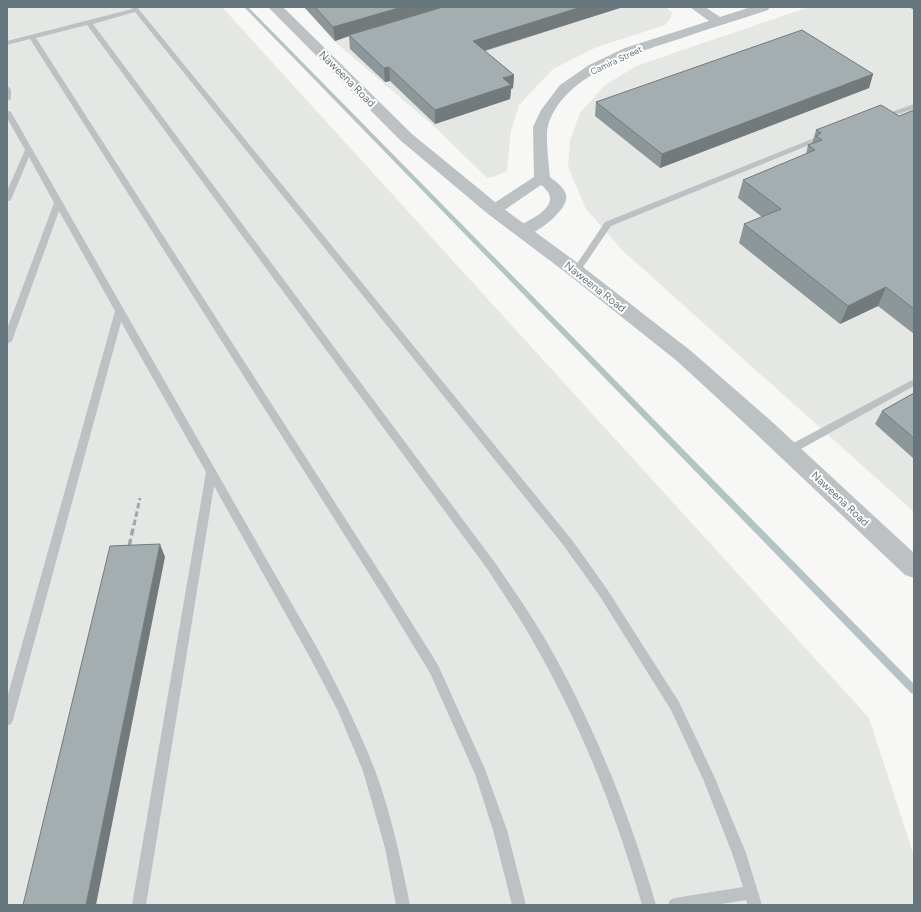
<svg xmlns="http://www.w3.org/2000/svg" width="921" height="912" font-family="Figtree,sans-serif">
<rect width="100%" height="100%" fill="#f7f7f5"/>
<path fill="#e5e7e5" d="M 7,7 L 222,7 L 869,718 L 914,856 L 914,905 L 7,905 Z
M 304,7 L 666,7 L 672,13 L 670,19 L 665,25 L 597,47 L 553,69 L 519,105 L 511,131 L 507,171 L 496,176 L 487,178 L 436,128 L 335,42 Z
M 809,7 L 914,7 L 914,512 L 622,250 L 586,209 L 568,167 L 570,141 L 580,113 L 604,86 L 636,66 Z"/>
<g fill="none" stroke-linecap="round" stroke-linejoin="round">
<path fill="#b4c3c4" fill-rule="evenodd" d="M 244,7 L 248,7 L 914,684 L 914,694 L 911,693 Z"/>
<path fill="#bcc2c4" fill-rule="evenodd" d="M 131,7 L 137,7 L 572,540 L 607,589 L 679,702 L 714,776 L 746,853 L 762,905 L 748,905 L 746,900 L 715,905 L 668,905 L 670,900 L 675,898 L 743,887 L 732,853 L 703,779 L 671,710 L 599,595 L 564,546 L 135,12 L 93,24 L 496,564 C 512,588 529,612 544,637 C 593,722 629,812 656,905 L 642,905 C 616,814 582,727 535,645 C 521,619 504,595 488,570 L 87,25 L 36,38 L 388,585 L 438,665 L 485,769 L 507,830 L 526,905 L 512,905 L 493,830 L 475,774 L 430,673 L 380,591 L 30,39 L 7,45 L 7,41 L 132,9 Z
M 7,86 L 9,87 L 11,90 L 11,99 L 7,101 Z
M 914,104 L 914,109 L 882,119 L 878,117 Z
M 7,110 L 11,112 L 316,646 C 338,687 358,727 375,770 C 391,813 401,860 410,905 L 396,905 L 385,848 L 363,771 L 338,711 L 308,654 L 214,486 L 146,905 L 132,905 L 206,472 L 121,322 L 13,720 L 11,724 L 7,726 L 7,698 L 115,311 L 59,211 L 12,341 L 7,344 L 7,329 L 54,203 L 29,157 L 11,200 L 7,202 L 7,191 L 25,150 L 7,118 Z
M 822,135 L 825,135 L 829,137 L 611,226 L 579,273 L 576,274 L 572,271 L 605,222 Z
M 914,379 L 914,386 L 792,454 L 784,454 L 783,451 L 784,448 Z"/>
<path fill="#bcc2c4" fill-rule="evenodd" d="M 690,7 L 705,7 L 720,17 L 751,7 L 770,7 L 768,10 C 742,19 715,27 688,36 C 642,51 563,73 548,126 C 545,134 549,167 550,177 C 556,182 564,187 566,195 C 570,209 535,236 523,236 C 523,236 518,235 517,235 L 515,231 L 517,227 C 533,218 566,204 541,185 L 500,213 L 494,215 L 488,213 L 486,210 L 488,207 L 534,177 L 533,127 L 541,110 L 560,85 L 589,65 L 625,48 L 709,21 Z"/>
<path fill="#bcc2c4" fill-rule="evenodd" d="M 268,7 L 283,7 L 412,134 L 500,206 L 583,267 L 691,351 L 769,419 L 914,553 L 914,578 L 905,575 L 753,431 L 677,361 L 569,275 L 488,214 L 400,140 Z"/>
<path stroke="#9fa7aa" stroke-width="3" stroke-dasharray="5.5 3" stroke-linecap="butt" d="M 134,525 L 140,498"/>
<path stroke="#9fa7aa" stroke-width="3.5" stroke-dasharray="7 3.5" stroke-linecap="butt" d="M 127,556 L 134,524"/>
</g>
<path fill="#8d9698" d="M 304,7 L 623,7 L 485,51 L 514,75 L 513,88 L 511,89 L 510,99 L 435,124 L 390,81 L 385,82 L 350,49 L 349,36 L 335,41 Z
M 909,7 L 914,7 L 914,10 Z
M 873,74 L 869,88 L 660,168 L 595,116 L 596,102 Z
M 914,110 L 914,334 L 878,306 L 840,324 L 739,243 L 744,224 L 762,217 L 738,198 L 743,180 L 806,154 L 808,145 L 812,144 L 816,130 L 899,116 Z
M 914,393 L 914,459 L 875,424 L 882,411 Z"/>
<path fill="#737a7c" d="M 402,7 L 448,7 L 349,35 L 349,36 L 335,41 L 333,27 Z
M 581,7 L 623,7 L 473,54 L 473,41 Z
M 389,67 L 390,81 L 385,82 L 384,68 Z
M 873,74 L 869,88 L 660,168 L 662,154 Z
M 514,75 L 513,88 L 511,89 L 510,99 L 435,124 L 435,110 L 503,78 Z
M 886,287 L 878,306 L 840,324 L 848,306 Z
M 160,544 L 165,557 L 96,905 L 86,905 Z"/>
<path fill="#a4aeb1" stroke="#737a7c" d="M 315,7 L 402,7 L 333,27 Z
M 443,7 L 581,7 L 473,41 L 514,75 L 503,78 L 511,85 L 435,110 L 389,67 L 384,68 L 349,35 Z
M 802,30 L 873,74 L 662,154 L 596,102 Z
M 881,105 L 899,116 L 914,110 L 914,309 L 886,287 L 848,306 L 744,224 L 781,209 L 743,180 L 815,150 L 808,145 L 822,140 L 816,136 L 821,133 L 816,130 Z
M 914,393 L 914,438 L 882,411 Z
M 160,544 L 86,905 L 23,905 L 110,546 Z"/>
<g text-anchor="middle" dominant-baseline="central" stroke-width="4" stroke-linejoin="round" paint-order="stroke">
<g font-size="9" fill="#65777d" stroke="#fff">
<text transform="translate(616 60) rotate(-25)">Camira Street</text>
</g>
<g font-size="11" fill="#65777d" stroke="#fff">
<text transform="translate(347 79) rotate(45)">Naweena Road</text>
<text transform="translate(595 287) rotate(38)">Naweena Road</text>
<text transform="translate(840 499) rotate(43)">Naweena Road</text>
</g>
</g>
<rect width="921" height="912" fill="none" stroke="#65777d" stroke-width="16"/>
</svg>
